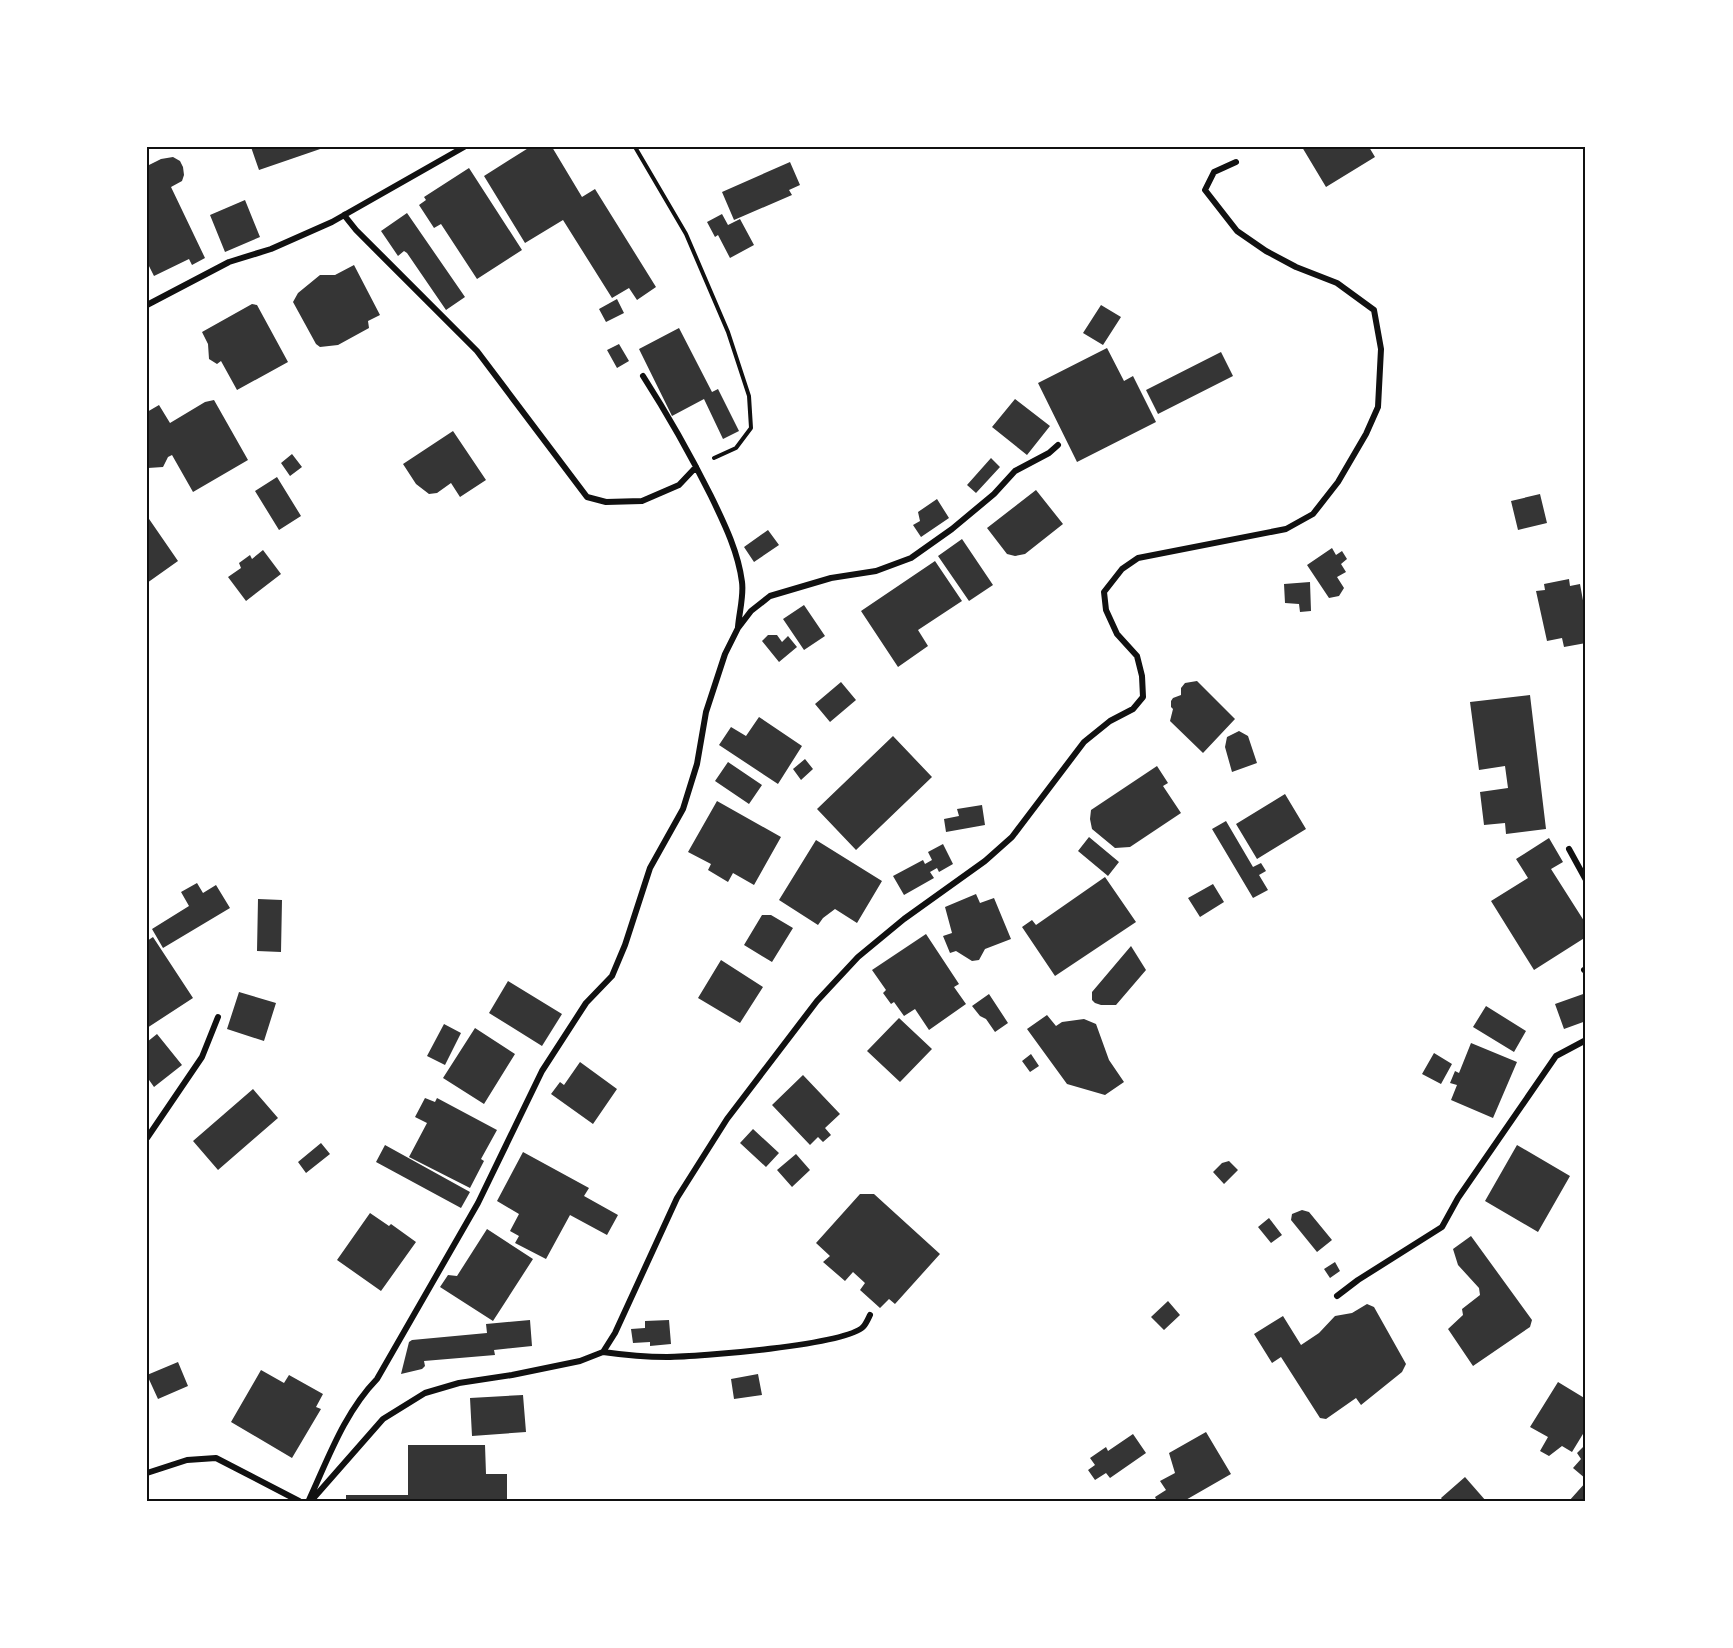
<svg xmlns="http://www.w3.org/2000/svg" width="1733" height="1648" font-family="'DejaVu Sans',sans-serif">
<rect width="100%" height="100%" fill="#fff"/>
<path fill="#353535" d="M 251,147 L 326,147 L 259,170 Z
M 530,147 L 552,147 L 582,197 L 595,189 L 656,287 L 637,300 L 629,288 L 612,298 L 563,220 L 525,243 L 484,176 Z
M 1302,147 L 1369,147 L 1375,157 L 1326,187 Z
M 173,157 L 180,161 L 183,167 L 184,175 L 182,181 L 171,187 L 205,258 L 192,265 L 189,259 L 154,276 L 147,262 L 147,166 L 161,159 Z
M 790,162 L 800,185 L 789,190 L 792,195 L 734,220 L 722,192 Z
M 469,168 L 522,250 L 477,279 L 441,224 L 434,228 L 419,205 L 426,200 L 424,197 Z
M 245,200 L 260,237 L 225,252 L 210,215 Z
M 407,213 L 465,297 L 446,310 L 407,253 L 404,251 L 398,256 L 381,231 Z
M 722,214 L 728,225 L 740,219 L 754,245 L 730,258 L 718,235 L 715,237 L 707,222 Z
M 354,265 L 380,315 L 368,321 L 369,328 L 338,345 L 320,347 L 316,344 L 293,302 L 298,293 L 320,275 L 335,275 Z
M 617,299 L 624,313 L 606,322 L 599,309 Z
M 252,304 L 257,305 L 288,362 L 237,390 L 221,361 L 217,364 L 209,359 L 208,344 L 202,332 Z
M 1101,305 L 1121,317 L 1103,345 L 1083,333 Z
M 679,328 L 712,392 L 718,389 L 739,431 L 723,439 L 704,399 L 672,416 L 639,349 Z
M 619,344 L 629,361 L 617,368 L 607,350 Z
M 1107,348 L 1124,381 L 1133,376 L 1156,422 L 1077,462 L 1038,383 Z
M 1221,352 L 1233,376 L 1158,414 L 1146,390 Z
M 1015,399 L 1050,426 L 1027,455 L 992,427 Z
M 214,400 L 248,460 L 193,492 L 172,455 L 168,457 L 163,467 L 148,468 L 147,412 L 159,405 L 170,423 L 205,402 Z
M 453,431 L 486,480 L 460,497 L 451,483 L 437,493 L 429,494 L 416,484 L 403,464 Z
M 292,454 L 302,467 L 290,476 L 281,463 Z
M 991,458 L 1000,467 L 976,493 L 967,485 Z
M 277,477 L 301,516 L 279,530 L 255,491 Z
M 1036,490 L 1063,524 L 1025,554 L 1015,556 L 1007,554 L 987,528 Z
M 1540,494 L 1547,523 L 1518,530 L 1511,501 Z
M 937,499 L 949,518 L 921,537 L 913,525 L 920,521 L 918,512 Z
M 147,516 L 178,561 L 147,583 Z
M 768,530 L 779,545 L 754,562 L 744,547 Z
M 962,539 L 993,585 L 969,601 L 938,556 Z
M 1332,548 L 1336,555 L 1342,551 L 1347,559 L 1341,564 L 1346,572 L 1337,577 L 1344,588 L 1339,596 L 1329,598 L 1307,565 Z
M 263,550 L 281,574 L 246,601 L 228,577 L 241,568 L 239,563 L 250,555 L 252,559 Z
M 935,561 L 962,601 L 918,630 L 928,646 L 898,667 L 861,611 Z
M 1569,579 L 1570,586 L 1580,584 L 1584,606 L 1586,606 L 1586,643 L 1564,647 L 1562,638 L 1547,641 L 1536,591 L 1545,590 L 1544,584 Z
M 1310,582 L 1311,611 L 1300,612 L 1299,604 L 1285,603 L 1284,584 Z
M 804,605 L 825,636 L 804,650 L 783,619 Z
M 768,635 L 777,635 L 782,642 L 788,636 L 797,647 L 779,662 L 762,641 Z
M 1197,681 L 1235,719 L 1203,753 L 1170,721 L 1173,709 L 1171,707 L 1171,701 L 1173,698 L 1181,695 L 1181,688 L 1185,683 Z
M 841,682 L 856,700 L 830,722 L 815,704 Z
M 1530,695 L 1546,829 L 1506,834 L 1505,823 L 1484,825 L 1480,792 L 1508,788 L 1505,766 L 1479,770 L 1470,702 Z
M 759,717 L 802,746 L 778,784 L 719,745 L 731,727 L 746,736 Z
M 1239,731 L 1248,736 L 1257,763 L 1232,772 L 1225,747 L 1227,737 Z
M 893,736 L 932,777 L 856,850 L 817,809 Z
M 805,759 L 813,769 L 801,780 L 793,769 Z
M 728,762 L 762,785 L 749,804 L 715,781 Z
M 1157,766 L 1168,783 L 1163,786 L 1181,813 L 1130,847 L 1115,848 L 1092,829 L 1090,819 L 1091,810 Z
M 1285,794 L 1306,829 L 1257,859 L 1236,824 Z
M 717,801 L 781,837 L 754,885 L 733,873 L 728,882 L 708,870 L 711,864 L 688,852 Z
M 982,805 L 985,825 L 946,832 L 944,819 L 959,816 L 957,809 Z
M 1226,821 L 1253,867 L 1261,863 L 1266,871 L 1259,875 L 1268,890 L 1253,898 L 1212,829 Z
M 1089,837 L 1119,862 L 1108,876 L 1078,851 Z
M 1549,838 L 1563,862 L 1551,869 L 1586,924 L 1586,937 L 1534,970 L 1491,901 L 1528,878 L 1516,859 Z
M 816,840 L 882,881 L 857,923 L 835,909 L 823,918 L 818,925 L 779,900 Z
M 943,844 L 953,864 L 939,872 L 937,868 L 930,872 L 934,878 L 904,895 L 893,876 L 923,860 L 925,864 L 932,860 L 928,852 Z
M 1105,877 L 1136,922 L 1055,976 L 1022,927 L 1032,920 L 1036,925 Z
M 197,883 L 203,893 L 216,885 L 230,908 L 163,948 L 152,929 L 189,906 L 181,892 Z
M 1213,884 L 1224,902 L 1200,917 L 1188,898 Z
M 976,894 L 980,903 L 994,898 L 1011,939 L 985,949 L 979,960 L 972,961 L 956,951 L 950,953 L 943,936 L 952,933 L 945,907 Z
M 258,899 L 282,900 L 281,952 L 257,951 Z
M 762,915 L 771,915 L 793,928 L 772,962 L 744,945 Z
M 926,934 L 959,984 L 954,987 L 966,1004 L 929,1030 L 915,1009 L 904,1016 L 894,1002 L 891,1004 L 883,993 L 886,990 L 872,970 Z
M 153,937 L 193,998 L 147,1028 L 147,941 Z
M 1131,946 L 1146,970 L 1116,1005 L 1101,1005 L 1095,1003 L 1092,1000 L 1092,992 Z
M 721,960 L 763,987 L 740,1023 L 698,998 Z
M 508,981 L 562,1014 L 542,1046 L 489,1013 Z
M 239,992 L 276,1003 L 264,1041 L 227,1029 Z
M 1586,993 L 1586,1021 L 1564,1029 L 1555,1004 Z
M 989,994 L 1008,1023 L 995,1032 L 986,1019 L 980,1016 L 972,1006 Z
M 1486,1006 L 1526,1031 L 1514,1052 L 1473,1027 Z
M 1047,1015 L 1056,1026 L 1062,1022 L 1084,1019 L 1096,1024 L 1109,1060 L 1124,1082 L 1105,1095 L 1067,1084 L 1027,1029 Z
M 899,1018 L 932,1049 L 900,1082 L 867,1051 Z
M 444,1024 L 461,1033 L 445,1065 L 427,1056 Z
M 475,1028 L 515,1054 L 484,1104 L 443,1078 Z
M 157,1034 L 182,1065 L 154,1087 L 147,1077 L 147,1042 Z
M 1471,1043 L 1517,1062 L 1493,1118 L 1451,1100 L 1457,1085 L 1450,1083 L 1455,1071 L 1459,1073 Z
M 1434,1053 L 1452,1064 L 1441,1084 L 1422,1074 Z
M 1031,1054 L 1039,1066 L 1030,1072 L 1022,1061 Z
M 580,1062 L 617,1089 L 593,1124 L 551,1094 L 560,1082 L 564,1085 Z
M 803,1075 L 840,1114 L 825,1128 L 831,1135 L 823,1142 L 818,1137 L 810,1145 L 772,1105 Z
M 253,1089 L 278,1118 L 218,1170 L 193,1141 Z
M 425,1098 L 435,1102 L 437,1098 L 497,1130 L 481,1159 L 484,1161 L 470,1188 L 409,1157 L 427,1123 L 415,1117 Z
M 753,1129 L 779,1153 L 766,1167 L 740,1143 Z
M 321,1143 L 330,1154 L 306,1173 L 298,1162 Z
M 385,1145 L 470,1192 L 461,1208 L 376,1162 Z
M 1517,1145 L 1570,1176 L 1538,1232 L 1485,1201 Z
M 523,1152 L 589,1188 L 584,1196 L 618,1215 L 607,1235 L 570,1215 L 546,1259 L 515,1243 L 519,1236 L 510,1231 L 519,1214 L 497,1201 Z
M 796,1154 L 810,1170 L 792,1187 L 777,1170 Z
M 1229,1161 L 1238,1170 L 1224,1184 L 1213,1172 L 1222,1163 Z
M 860,1194 L 874,1194 L 940,1254 L 895,1304 L 889,1299 L 880,1308 L 860,1290 L 865,1283 L 853,1272 L 845,1281 L 823,1262 L 830,1256 L 816,1243 Z
M 1302,1210 L 1309,1212 L 1332,1240 L 1317,1252 L 1291,1220 L 1292,1214 Z
M 370,1213 L 389,1226 L 391,1224 L 416,1242 L 381,1291 L 337,1260 Z
M 1269,1218 L 1282,1235 L 1271,1243 L 1258,1227 Z
M 487,1229 L 533,1259 L 493,1321 L 440,1287 L 448,1275 L 457,1276 Z
M 1471,1236 L 1532,1320 L 1530,1327 L 1473,1366 L 1448,1329 L 1463,1315 L 1462,1309 L 1480,1295 L 1479,1288 L 1458,1265 L 1453,1249 Z
M 1335,1262 L 1340,1271 L 1330,1278 L 1324,1269 Z
M 1168,1301 L 1180,1315 L 1164,1330 L 1151,1317 Z
M 1367,1304 L 1374,1307 L 1406,1364 L 1402,1372 L 1361,1405 L 1356,1398 L 1326,1419 L 1320,1418 L 1281,1357 L 1272,1363 L 1254,1334 L 1283,1316 L 1301,1345 L 1319,1333 L 1335,1316 L 1352,1313 Z
M 530,1320 L 532,1346 L 494,1350 L 495,1355 L 424,1361 L 425,1366 L 422,1369 L 401,1374 L 409,1342 L 412,1340 L 487,1333 L 486,1324 Z
M 669,1320 L 671,1344 L 650,1346 L 650,1342 L 633,1343 L 631,1329 L 645,1328 L 645,1321 Z
M 178,1362 L 188,1386 L 158,1399 L 147,1375 Z
M 261,1370 L 284,1383 L 289,1375 L 323,1394 L 316,1407 L 321,1409 L 292,1458 L 231,1422 Z
M 758,1374 L 762,1395 L 734,1399 L 731,1379 Z
M 1558,1382 L 1586,1399 L 1586,1429 L 1572,1452 L 1562,1446 L 1549,1456 L 1540,1451 L 1548,1437 L 1530,1427 Z
M 523,1395 L 526,1432 L 472,1436 L 470,1398 Z
M 1206,1432 L 1231,1474 L 1184,1501 L 1177,1499 L 1157,1501 L 1155,1497 L 1166,1490 L 1160,1481 L 1175,1473 L 1169,1453 Z
M 1133,1434 L 1146,1453 L 1110,1478 L 1106,1473 L 1095,1480 L 1088,1470 L 1095,1465 L 1090,1458 L 1106,1447 L 1108,1451 Z
M 1586,1444 L 1586,1479 L 1573,1468 L 1581,1459 L 1577,1453 Z
M 408,1445 L 485,1445 L 486,1474 L 507,1474 L 507,1501 L 346,1501 L 346,1495 L 408,1495 Z
M 1465,1477 L 1486,1501 L 1443,1501 L 1441,1498 Z
M 1586,1482 L 1586,1501 L 1569,1501 Z"/>
<g fill="none" stroke-linecap="round" stroke-linejoin="round">
<path stroke="#111" stroke-width="4" d="M 635,147 L 686,234 L 728,332 L 749,396 L 751,428 L 736,448 L 714,458"/>
<path stroke="#111" stroke-width="6" d="M 344,215 L 356,230 L 477,351 L 587,497 L 606,502 L 642,501 L 679,485 L 696,467
M 147,305 L 229,262 L 271,249 L 332,222 L 464,147
M 643,376 C 668,415 690,454 711,496 C 724,523 738,551 742,582 C 744,596 739,613 738,627
M 1569,849 L 1586,880
M 1584,970 L 1586,969
M 147,1138 L 202,1057 L 218,1017
M 1337,1296 L 1358,1280 L 1442,1227 L 1458,1198 L 1556,1056 L 1586,1040
M 603,1352 C 624,1355 645,1357 667,1357 C 698,1357 845,1345 863,1327 C 866,1324 868,1319 870,1315
M 147,1473 L 187,1460 L 216,1458 L 299,1501
M 309,1500 C 328,1459 344,1413 377,1379 L 478,1203 L 542,1071 L 586,1003 L 612,976 L 625,945 L 650,868 L 683,809 L 697,764 L 706,712 L 725,654 L 738,628 L 751,611 L 770,596 L 831,578 L 876,571 L 911,558 L 952,529 L 994,494 L 1015,471 L 1049,453 L 1058,445
M 311,1501 L 383,1419 L 425,1393 L 459,1383 L 512,1375 L 580,1361 L 603,1352 L 615,1333 L 677,1198 L 727,1119 L 817,1001 L 858,957 L 904,919 L 985,861 L 1012,837 L 1084,742 L 1110,721 L 1133,709 L 1143,697 L 1142,676 L 1137,656 L 1117,634 L 1106,610 L 1104,592 L 1122,569 L 1138,558 L 1286,529 L 1313,514 L 1338,482 L 1366,434 L 1378,407 L 1381,349 L 1374,310 L 1337,283 L 1296,267 L 1266,251 L 1237,231 L 1205,190 L 1214,172 L 1236,162"/>
</g>
<rect width="1733" height="1648" fill="none" stroke="#ffffff" stroke-width="297"/>
<rect x="148" y="148" width="1436" height="1352" fill="none" stroke="#111" stroke-width="2"/>
</svg>
